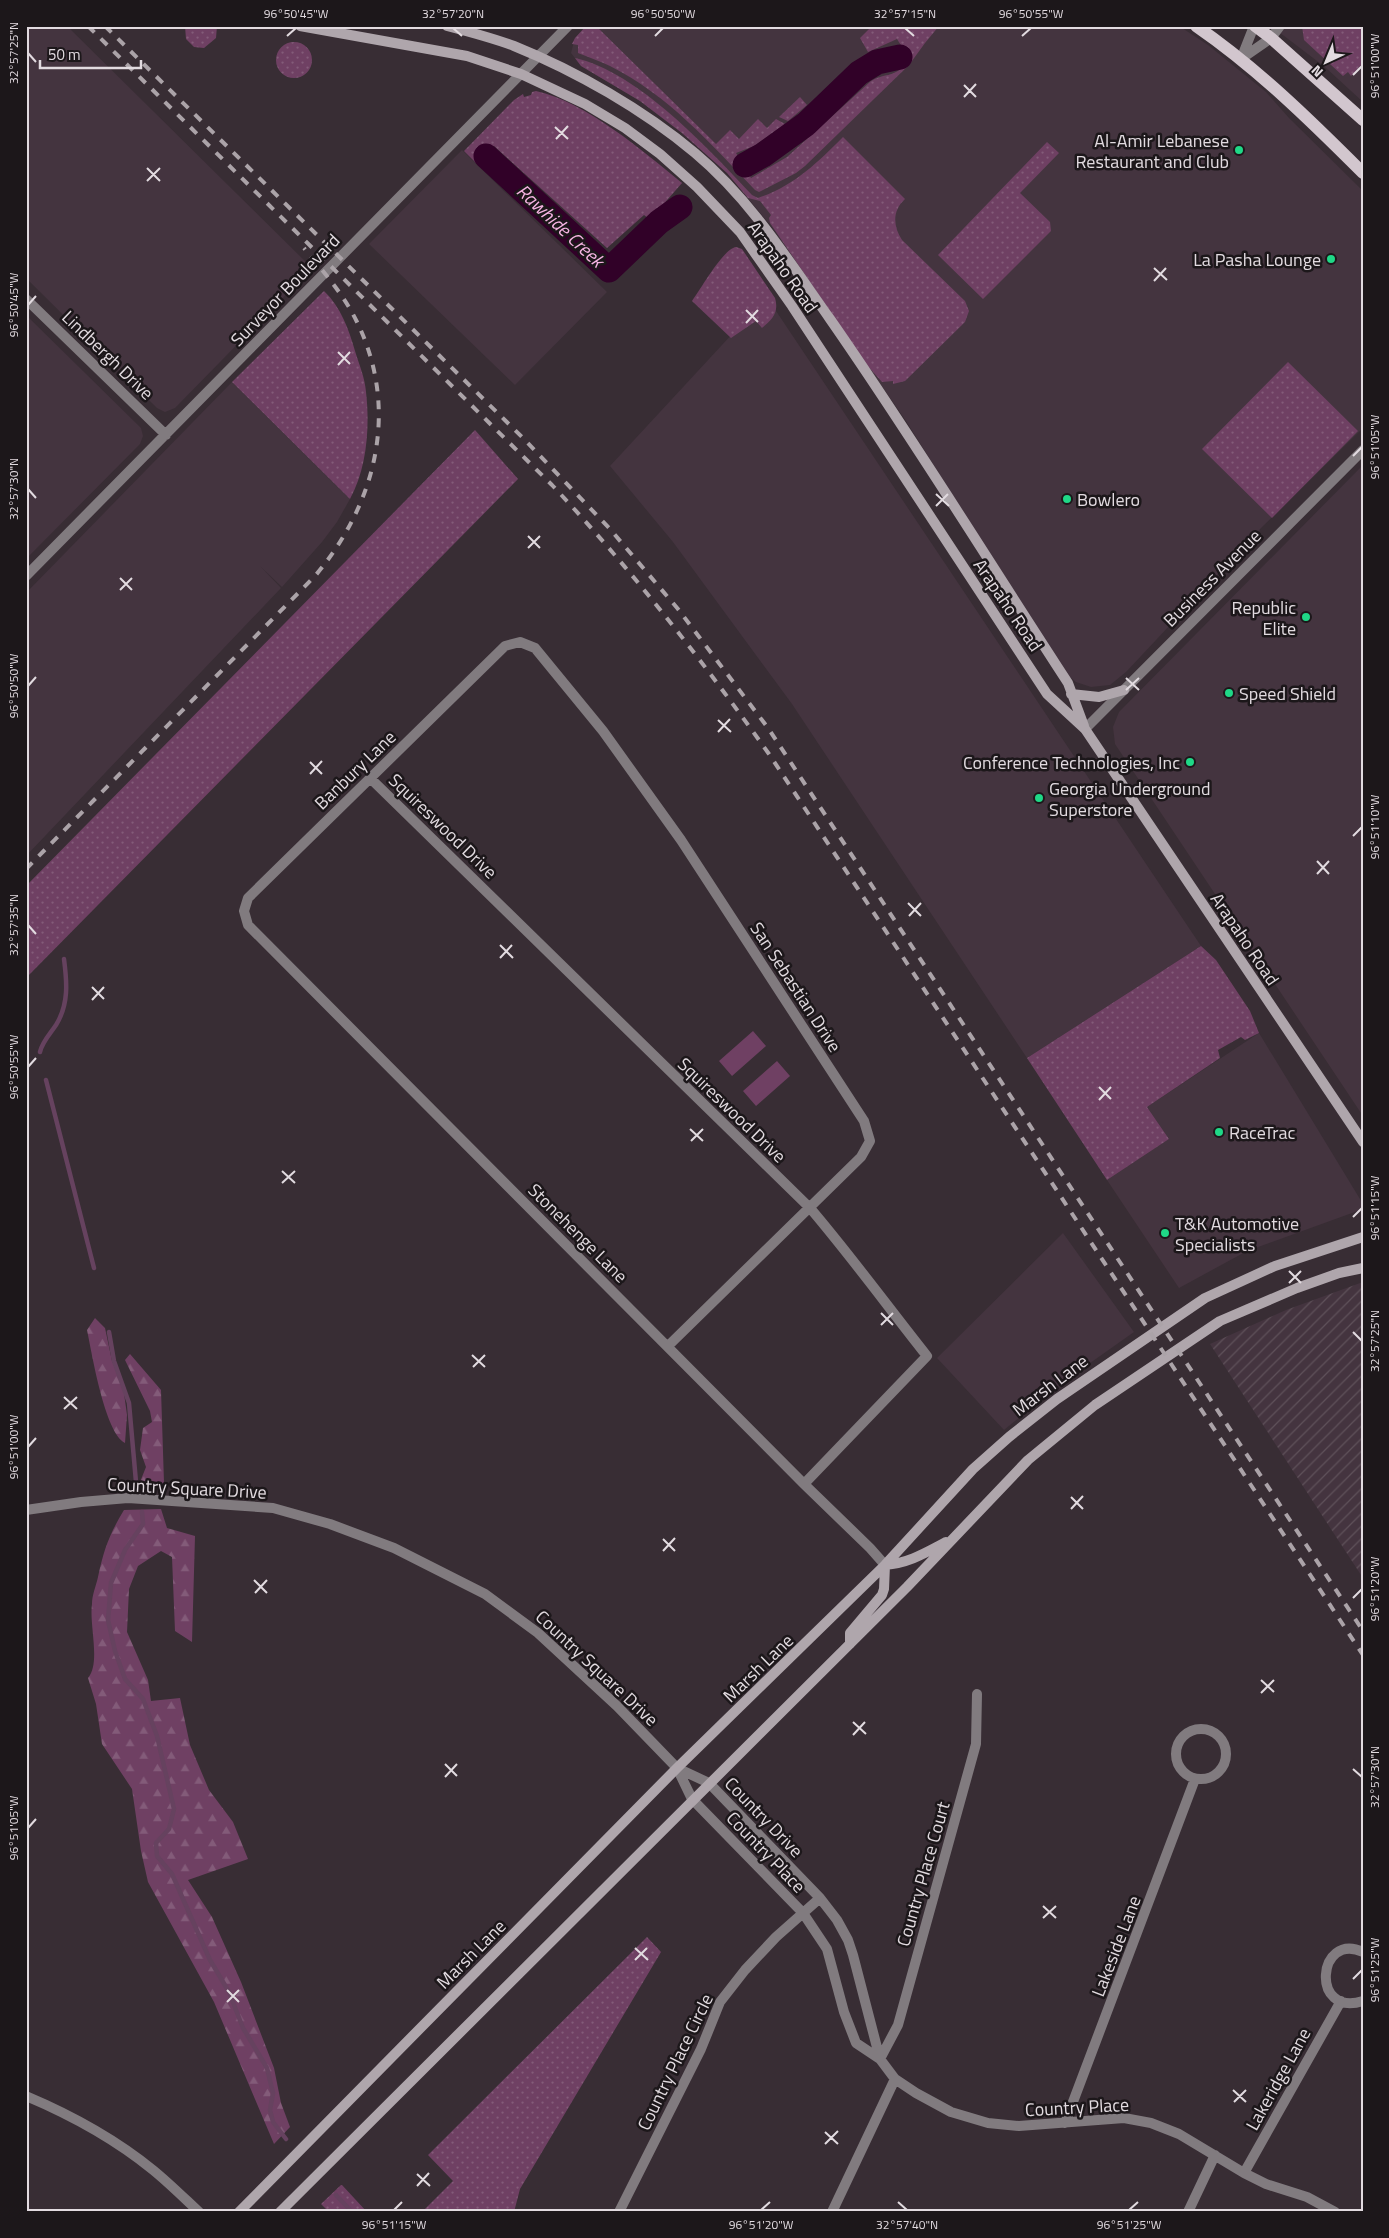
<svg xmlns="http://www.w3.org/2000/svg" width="1389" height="2238" font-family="'Titillium Web',sans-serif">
<defs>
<pattern id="industrial-furrows" width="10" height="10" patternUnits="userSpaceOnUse" patternTransform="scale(1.25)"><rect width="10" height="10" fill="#44343f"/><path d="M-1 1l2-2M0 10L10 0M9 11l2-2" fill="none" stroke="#5f515a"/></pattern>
<pattern id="grass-dots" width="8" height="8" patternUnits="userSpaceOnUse" patternTransform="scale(1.25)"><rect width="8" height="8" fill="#6f4063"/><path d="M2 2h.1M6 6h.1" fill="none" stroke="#835b79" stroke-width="1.8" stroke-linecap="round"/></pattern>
<pattern id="forest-firs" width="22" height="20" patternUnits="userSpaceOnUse" patternTransform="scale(1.25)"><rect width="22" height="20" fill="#6f4063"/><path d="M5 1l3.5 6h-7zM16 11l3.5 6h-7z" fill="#835b79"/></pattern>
</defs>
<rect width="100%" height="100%" fill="#382d34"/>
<path fill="#44343f" d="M 26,26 L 67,26 L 312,268 L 175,408 L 165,412 L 157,408 L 26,278 Z
M 586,26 L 1179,26 L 1208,45 L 1266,92 L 1289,118 L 1363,191 L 1363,428 L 1262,527 L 1126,672 L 1110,685 L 1091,687 L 1076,682 L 1064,672 L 906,421 L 771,226 L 727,173 L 682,133 L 640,101 L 581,66 L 571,53 L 575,38 Z
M 1271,26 L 1363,26 L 1363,102 L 1325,67 Z
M 462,150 L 607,292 L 515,385 L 369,244 Z
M 774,308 L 1201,946 L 1027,1058 L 792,704 L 673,542 L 610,466 L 734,332 Z
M 26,315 L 141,428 L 143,436 L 140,444 L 26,559 Z
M 232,382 L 350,499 L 337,522 L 322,542 L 282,587 L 260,566 L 281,588 L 26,856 L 26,593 Z
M 1363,465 L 1363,1116 L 1115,744 L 1113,727 L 1119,712 Z
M 1259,1033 L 1363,1204 L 1363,1209 L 1247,1251 L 1179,1288 L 1107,1180 L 1169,1139 L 1147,1107 Z
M 1063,1233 L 1134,1332 L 1059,1385 L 1004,1430 L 937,1358 Z"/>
<path fill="url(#industrial-furrows)" d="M 1363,1282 L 1363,1578 L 1210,1344 L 1286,1310 Z"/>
<path fill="url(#grass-dots)" d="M 185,26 L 217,26 L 216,38 L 204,48 L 194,47 L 186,39 Z
M 586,26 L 596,26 L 716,144 L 730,130 L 739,139 L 758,119 L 767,128 L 776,119 L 785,124 L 754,146 L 736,153 L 751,178 L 787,157 L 871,81 C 884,73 893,78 905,65 L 904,50 L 897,39 L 868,52 L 860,38 L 872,26 L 939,26 L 925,43 L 909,65 L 805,166 L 796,173 L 759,192 L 755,190 C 711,144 668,95 610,66 C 600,61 588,57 578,53 L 578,45 L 572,44 L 575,38 Z
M 1302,26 L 1363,26 L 1362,64 L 1351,76 L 1348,72 L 1343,76 L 1304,40 Z
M276 60a18 18 0 1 1 36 0a18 18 0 1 1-36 0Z
M 575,58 C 638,72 709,149 752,195 L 758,198 C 794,186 817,163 843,137 L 905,199 C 892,211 893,226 902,240 L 965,301 L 969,311 L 965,322 L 905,381 L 893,384 L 893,381 L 882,382 L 865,363 L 770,223 L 769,218 L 771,215 L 760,201 L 748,198 L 727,173 L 682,133 L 640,101 L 581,66 Z
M 536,91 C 586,102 643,151 682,183 L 661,207 L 648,218 L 644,215 L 607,248 L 494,146 L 476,163 L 464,151 L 514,100 L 523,94 L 524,97 L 531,95 L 532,92 Z
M 800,97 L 807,105 L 788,121 L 779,117 Z
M 1047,142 L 1059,153 L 1020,193 L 1050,222 L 1051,231 L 983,299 L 938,255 Z
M 736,247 L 742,249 L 775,298 C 779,312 773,319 762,328 L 756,321 L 731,338 L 692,301 C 701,289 723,249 736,247 Z
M 324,291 C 341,307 349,330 355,351 C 359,364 365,378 366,392 C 370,427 367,468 350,499 L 232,382 Z
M 1288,362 L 1358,431 L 1272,518 L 1202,449 Z
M 475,430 L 518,479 L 26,978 L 26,886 Z
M 1201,946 L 1216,960 L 1250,1011 L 1259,1033 L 1245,1040 L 1241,1037 L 1218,1050 L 1220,1058 L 1147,1107 L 1169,1139 L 1107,1180 L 1027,1058 Z
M 647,1937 L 661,1952 L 520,2189 L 514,2212 L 422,2212 L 453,2181 L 428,2155 Z
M 341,2185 L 342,2185 L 367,2212 L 329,2212 L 321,2204 Z"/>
<path fill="url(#forest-firs)" d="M 95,1318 L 105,1328 L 112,1361 L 123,1386 L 127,1415 L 125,1443 C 105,1433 92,1354 87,1330 Z
M 130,1354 L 161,1390 L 164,1483 L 151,1489 L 138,1487 L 146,1467 L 140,1450 L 143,1428 L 152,1422 L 150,1411 L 125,1360 Z
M 161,1509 L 167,1528 L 195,1536 L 192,1642 L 175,1631 L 172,1557 L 161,1551 L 138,1566 L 129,1589 L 127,1632 L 148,1680 L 151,1701 L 180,1698 L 190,1745 L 209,1790 L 233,1822 L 248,1859 L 188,1880 L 212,1917 L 241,1982 L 274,2068 L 281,2103 L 290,2127 L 274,2144 L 214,2002 L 148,1882 L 141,1851 L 132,1789 L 102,1744 L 96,1704 L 88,1678 C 101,1663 89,1625 92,1604 C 92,1595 96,1586 98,1577 C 104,1549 109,1535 124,1510 Z"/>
<path fill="#6f4063" d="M 753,1031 L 766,1046 L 732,1076 L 719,1061 Z
M 777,1061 L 790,1076 L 756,1106 L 743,1091 Z"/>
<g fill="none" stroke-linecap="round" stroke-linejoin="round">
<path stroke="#66425f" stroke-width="4.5" d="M 40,1052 C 42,1042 50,1034 56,1025 C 69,1004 67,982 64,959
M 46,1080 L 94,1268
M 109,1332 L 114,1361 L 129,1403 L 136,1482
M 142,1512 L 143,1524 L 125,1550 L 111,1583 L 108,1620 L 115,1651 L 125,1679 L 143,1699 L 157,1736 L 174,1809 L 169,1829 L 156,1843 L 157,1856 L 172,1874 L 210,1960 L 229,1992 L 243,2028 L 267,2068 L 273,2093 L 270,2110 L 273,2122 L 286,2139
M 336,2195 L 352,2212"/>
<path stroke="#310128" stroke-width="25" d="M 486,156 L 609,270 L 659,222 L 680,207
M 745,165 L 763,155 L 806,124 L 859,73 L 877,62 L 900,57"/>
<path stroke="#817b7f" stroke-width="10" d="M 1241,59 L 1271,38 L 1280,26
M 1241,59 L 1254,26
M 26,299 L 166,435
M 26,576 L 568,26
M 1085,729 L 1363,450
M 370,778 L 810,1208 C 851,1256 888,1307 927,1356 L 804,1484
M 668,1346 L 861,1157 L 870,1141 L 864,1121 L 681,840 L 603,731 L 535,648 L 520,642 L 505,646 L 248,898 L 244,911 L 248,925 L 804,1484 L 870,1548 L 885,1565
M 26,1510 L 81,1502 L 128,1498 L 273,1508 L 330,1524 L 394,1548 L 485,1594 L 538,1633 L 617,1706 L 677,1768 L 692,1799 L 803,1913 L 827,1949 L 844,2012 L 856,2043 L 880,2059 L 895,2079 L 916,2093 L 951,2112 L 988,2123 L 1019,2126 L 1124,2118 L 1151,2123 L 1179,2134 L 1244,2173 L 1266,2184 L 1307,2197 L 1335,2212
M1176 1754a25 25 0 1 1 50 0a25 25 0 1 1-50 0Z
M 677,1768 L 709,1783 L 820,1898 L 837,1920 L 848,1940 L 853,1955 L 880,2059
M 1363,1952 C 1317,1931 1310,2018 1363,2001
M 880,2059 L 898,2025 L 976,1744 L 977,1694
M 26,2096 C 71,2115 115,2139 153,2170 C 169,2183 184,2198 199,2212
M 1065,2123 L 1195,1779
M 1244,2173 L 1341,2001
M 619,2212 L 701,2049 L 720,2002 L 745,1970 L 776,1937 L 820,1898
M 832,2212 L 895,2079
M 1188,2212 L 1215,2155"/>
<path stroke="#afa6ac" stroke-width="10" d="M 300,26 L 467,56 L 521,74 L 585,104 L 625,128 L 660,154 L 697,187 L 740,232 L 792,306 L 1047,694 L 1085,729 L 1363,1142
M 447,26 C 470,32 493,38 514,46 C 576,71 644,110 695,153 C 750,199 789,261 830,319 C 913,438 989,562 1068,683 L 1084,726
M 1071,694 L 1099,697 L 1124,690
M 885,1565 C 909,1563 925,1553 946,1542
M 850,1644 L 850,1633 L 882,1595 L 884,1589 L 885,1565
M 239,2212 L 677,1768 L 885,1565 L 973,1469 L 1009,1437 L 1057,1399 L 1205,1298 L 1275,1266 L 1363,1237
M 280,2212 L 907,1587 L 1028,1460 L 1095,1405 L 1220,1321 L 1297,1288 L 1339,1273 L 1363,1268"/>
<path stroke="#d2c6ce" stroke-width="12" d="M 1196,26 C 1257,68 1311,121 1363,173
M 1255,26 L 1271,38 L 1363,120"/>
<path stroke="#aba3a8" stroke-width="4" stroke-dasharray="9 9" stroke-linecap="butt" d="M 88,26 L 552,485 C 631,569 702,660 769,754 L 1363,1655
M 105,26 L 522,437 L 610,529 L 678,609 L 768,728 L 1363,1631
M 26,869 L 315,576 C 376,504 400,410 357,322 C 344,295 323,271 304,248"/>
</g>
<path fill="none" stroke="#e2dbe0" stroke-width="2" d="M 453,28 L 462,36M 905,28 L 914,36M 287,36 L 296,28M 655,36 L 663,28M 1022,36 L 1031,28M 28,53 L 36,62M 1353,75 L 1362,66M 964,85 L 976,97M 964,97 L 976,84M 555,127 L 568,139M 556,139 L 568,126M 147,168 L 160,181M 147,181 L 160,168M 1154,268 L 1167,280M 1154,281 L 1166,268M 28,305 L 36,296M 746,310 L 758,322M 746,323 L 758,310M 338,352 L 350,364M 338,365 L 350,352M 1353,456 L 1362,447M 28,489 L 36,498M 936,494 L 949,506M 936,506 L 948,494M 528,536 L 540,548M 528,548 L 540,536M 120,578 L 132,590M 120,590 L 132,578M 1126,678 L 1139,690M 28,686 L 36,677M 1126,690 L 1139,678M 718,720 L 731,732M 718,732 L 730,719M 310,762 L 322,774M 310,774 L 322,761M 1353,836 L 1362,827M 1317,861 L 1329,874M 1317,874 L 1329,861M 908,903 L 921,916M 909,916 L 921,903M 28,925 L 36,934M 500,945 L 513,958M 500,958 L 512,945M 92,987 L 104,999M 92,1000 L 104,987M 28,1067 L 36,1058M 1099,1087 L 1111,1099M 1099,1100 L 1111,1087M 690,1129 L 703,1141M 691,1141 L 703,1129M 282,1171 L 295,1183M 282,1183 L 295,1171M 1353,1217 L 1362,1208M 1289,1271 L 1301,1283M 1289,1283 L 1301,1271M 881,1313 L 893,1325M 881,1325 L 893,1313M 1353,1332 L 1362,1341M 472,1355 L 485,1367M 473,1367 L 485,1355M 64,1397 L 77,1409M 64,1409 L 77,1397M 28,1447 L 36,1438M 1071,1497 L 1083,1509M 1071,1509 L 1083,1496M 663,1539 L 675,1551M 663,1551 L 675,1538M 254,1580 L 267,1593M 255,1593 L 267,1580M 1353,1598 L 1362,1589M 1261,1680 L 1274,1692M 1261,1693 L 1274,1680M 853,1722 L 866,1734M 853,1735 L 865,1722M 445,1764 L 457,1776M 1353,1769 L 1362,1777M 445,1777 L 457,1764M 28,1828 L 36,1819M 1043,1906 L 1056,1918M 1043,1918 L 1056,1906M 635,1948 L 648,1960M 635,1960 L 647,1948M 1353,1979 L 1362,1970M 227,1990 L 239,2002M 227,2002 L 239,1990M 1233,2090 L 1246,2102M 1234,2102 L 1246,2090M 825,2132 L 838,2144M 825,2144 L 838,2131M 417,2174 L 430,2186M 417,2186 L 429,2173M 898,2202 L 907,2210M 394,2210 L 402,2202M 761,2210 L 770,2202M 1129,2210 L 1138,2202"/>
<g fill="#1fd887" stroke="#1c171a" stroke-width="2">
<circle cx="1239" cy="150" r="5"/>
<circle cx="1331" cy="259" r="5"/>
<circle cx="1067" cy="499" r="5"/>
<circle cx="1306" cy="617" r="5"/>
<circle cx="1229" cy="693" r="5"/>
<circle cx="1190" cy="762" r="5"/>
<circle cx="1039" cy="798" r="5"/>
<circle cx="1219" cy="1132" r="5"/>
<circle cx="1165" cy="1233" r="5"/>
</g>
<g text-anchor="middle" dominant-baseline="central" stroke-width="5" stroke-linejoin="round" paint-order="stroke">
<g font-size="18" fill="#e2dbe0" stroke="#1c171a" text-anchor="start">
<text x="1229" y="140" text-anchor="end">Al-Amir Lebanese<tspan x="1229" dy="21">Restaurant and Club</tspan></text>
<text x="1321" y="259" text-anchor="end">La Pasha Lounge</text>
<text x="1077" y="499">Bowlero</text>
<text x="1296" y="607" text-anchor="end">Republic<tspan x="1296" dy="21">Elite</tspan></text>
<text x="1239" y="693">Speed Shield</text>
<text x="1180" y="762" text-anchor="end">Conference Technologies, Inc</text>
<text x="1049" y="788">Georgia Underground<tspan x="1049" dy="21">Superstore</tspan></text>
<text x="1229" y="1132">RaceTrac</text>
<text x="1175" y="1223">T&amp;K Automotive<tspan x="1175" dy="21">Specialists</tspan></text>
</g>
<g font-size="18" fill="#e2dbe0" stroke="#1c171a">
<text transform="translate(783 267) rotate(55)">Arapaho Road</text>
<text transform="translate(285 290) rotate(-46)">Surveyor Boulevard</text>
<text transform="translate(108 355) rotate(44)">Lindbergh Drive</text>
<text transform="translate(1212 578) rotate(-45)">Business Avenue</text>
<text transform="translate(1008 605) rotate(56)">Arapaho Road</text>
<text transform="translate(355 770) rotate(-44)">Banbury Lane</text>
<text transform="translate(443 826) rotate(44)">Squireswood Drive</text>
<text transform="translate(1245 939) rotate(56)">Arapaho Road</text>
<text transform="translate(796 987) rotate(57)">San Sebastian Drive</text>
<text transform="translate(732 1110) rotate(44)">Squireswood Drive</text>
<text transform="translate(578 1233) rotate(45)">Stonehenge Lane</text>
<text transform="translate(1050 1385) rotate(-37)">Marsh Lane</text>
<text transform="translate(187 1488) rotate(3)">Country Square Drive</text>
<text transform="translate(597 1668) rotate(43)">Country Square Drive</text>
<text transform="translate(758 1668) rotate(-44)">Marsh Lane</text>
<text transform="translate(764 1817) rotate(46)">Country Drive</text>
<text transform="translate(766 1852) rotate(46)">Country Place</text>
<text transform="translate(923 1874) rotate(-74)">Country Place Court</text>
<text transform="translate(1116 1946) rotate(-69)">Lakeside Lane</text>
<text transform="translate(471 1954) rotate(-45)">Marsh Lane</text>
<text transform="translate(675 2062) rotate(-64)">Country Place Circle</text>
<text transform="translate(1278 2079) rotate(-61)">Lakeridge Lane</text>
<text transform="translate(1077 2107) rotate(-3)">Country Place</text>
</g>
<g font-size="19" font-style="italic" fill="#f6b4e3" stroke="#1c171a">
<text transform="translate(561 225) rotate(43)">Rawhide Creek</text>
</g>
</g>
<rect width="1389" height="2238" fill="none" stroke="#1c171a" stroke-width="55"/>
<g transform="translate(1326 62) rotate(224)" stroke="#1c171a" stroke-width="4" paint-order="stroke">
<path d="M0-4L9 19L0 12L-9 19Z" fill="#e2dbe0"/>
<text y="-8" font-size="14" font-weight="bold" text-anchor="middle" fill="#e2dbe0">N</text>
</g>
<path d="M40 60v8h101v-8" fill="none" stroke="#e2dbe0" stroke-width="2.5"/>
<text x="48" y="60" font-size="15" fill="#e2dbe0" stroke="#1c171a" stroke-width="4" paint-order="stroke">50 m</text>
<rect x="28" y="28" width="1334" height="2182" fill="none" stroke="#e2dbe0" stroke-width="2"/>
<g font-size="12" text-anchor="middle" fill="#e2dbe0">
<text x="296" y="18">96°50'45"W</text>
<text x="453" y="18">32°57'20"N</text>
<text x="663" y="18">96°50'50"W</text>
<text x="905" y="18">32°57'15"N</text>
<text x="1031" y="18">96°50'55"W</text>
<text transform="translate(14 53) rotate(-90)" y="4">32°57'25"N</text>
<text transform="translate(1375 66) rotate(-90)" y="4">96°51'00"W</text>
<text transform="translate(14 305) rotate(-90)" y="4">96°50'45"W</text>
<text transform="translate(1375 447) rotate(-90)" y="4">96°51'05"W</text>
<text transform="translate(14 489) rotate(-90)" y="4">32°57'30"N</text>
<text transform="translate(14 686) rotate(-90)" y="4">96°50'50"W</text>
<text transform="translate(1375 827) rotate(-90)" y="4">96°51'10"W</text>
<text transform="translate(14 925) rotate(-90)" y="4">32°57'35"N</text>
<text transform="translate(14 1067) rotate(-90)" y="4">96°50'55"W</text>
<text transform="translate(1375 1208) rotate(-90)" y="4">96°51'15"W</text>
<text transform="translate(1375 1341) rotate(-90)" y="4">32°57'25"N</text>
<text transform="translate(14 1447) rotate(-90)" y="4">96°51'00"W</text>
<text transform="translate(1375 1589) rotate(-90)" y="4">96°51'20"W</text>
<text transform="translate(1375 1777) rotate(-90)" y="4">32°57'30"N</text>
<text transform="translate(14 1828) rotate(-90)" y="4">96°51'05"W</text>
<text transform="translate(1375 1970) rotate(-90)" y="4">96°51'25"W</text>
<text x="394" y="2229">96°51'15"W</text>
<text x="761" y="2229">96°51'20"W</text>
<text x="907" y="2229">32°57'40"N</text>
<text x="1129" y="2229">96°51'25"W</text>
</g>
</svg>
